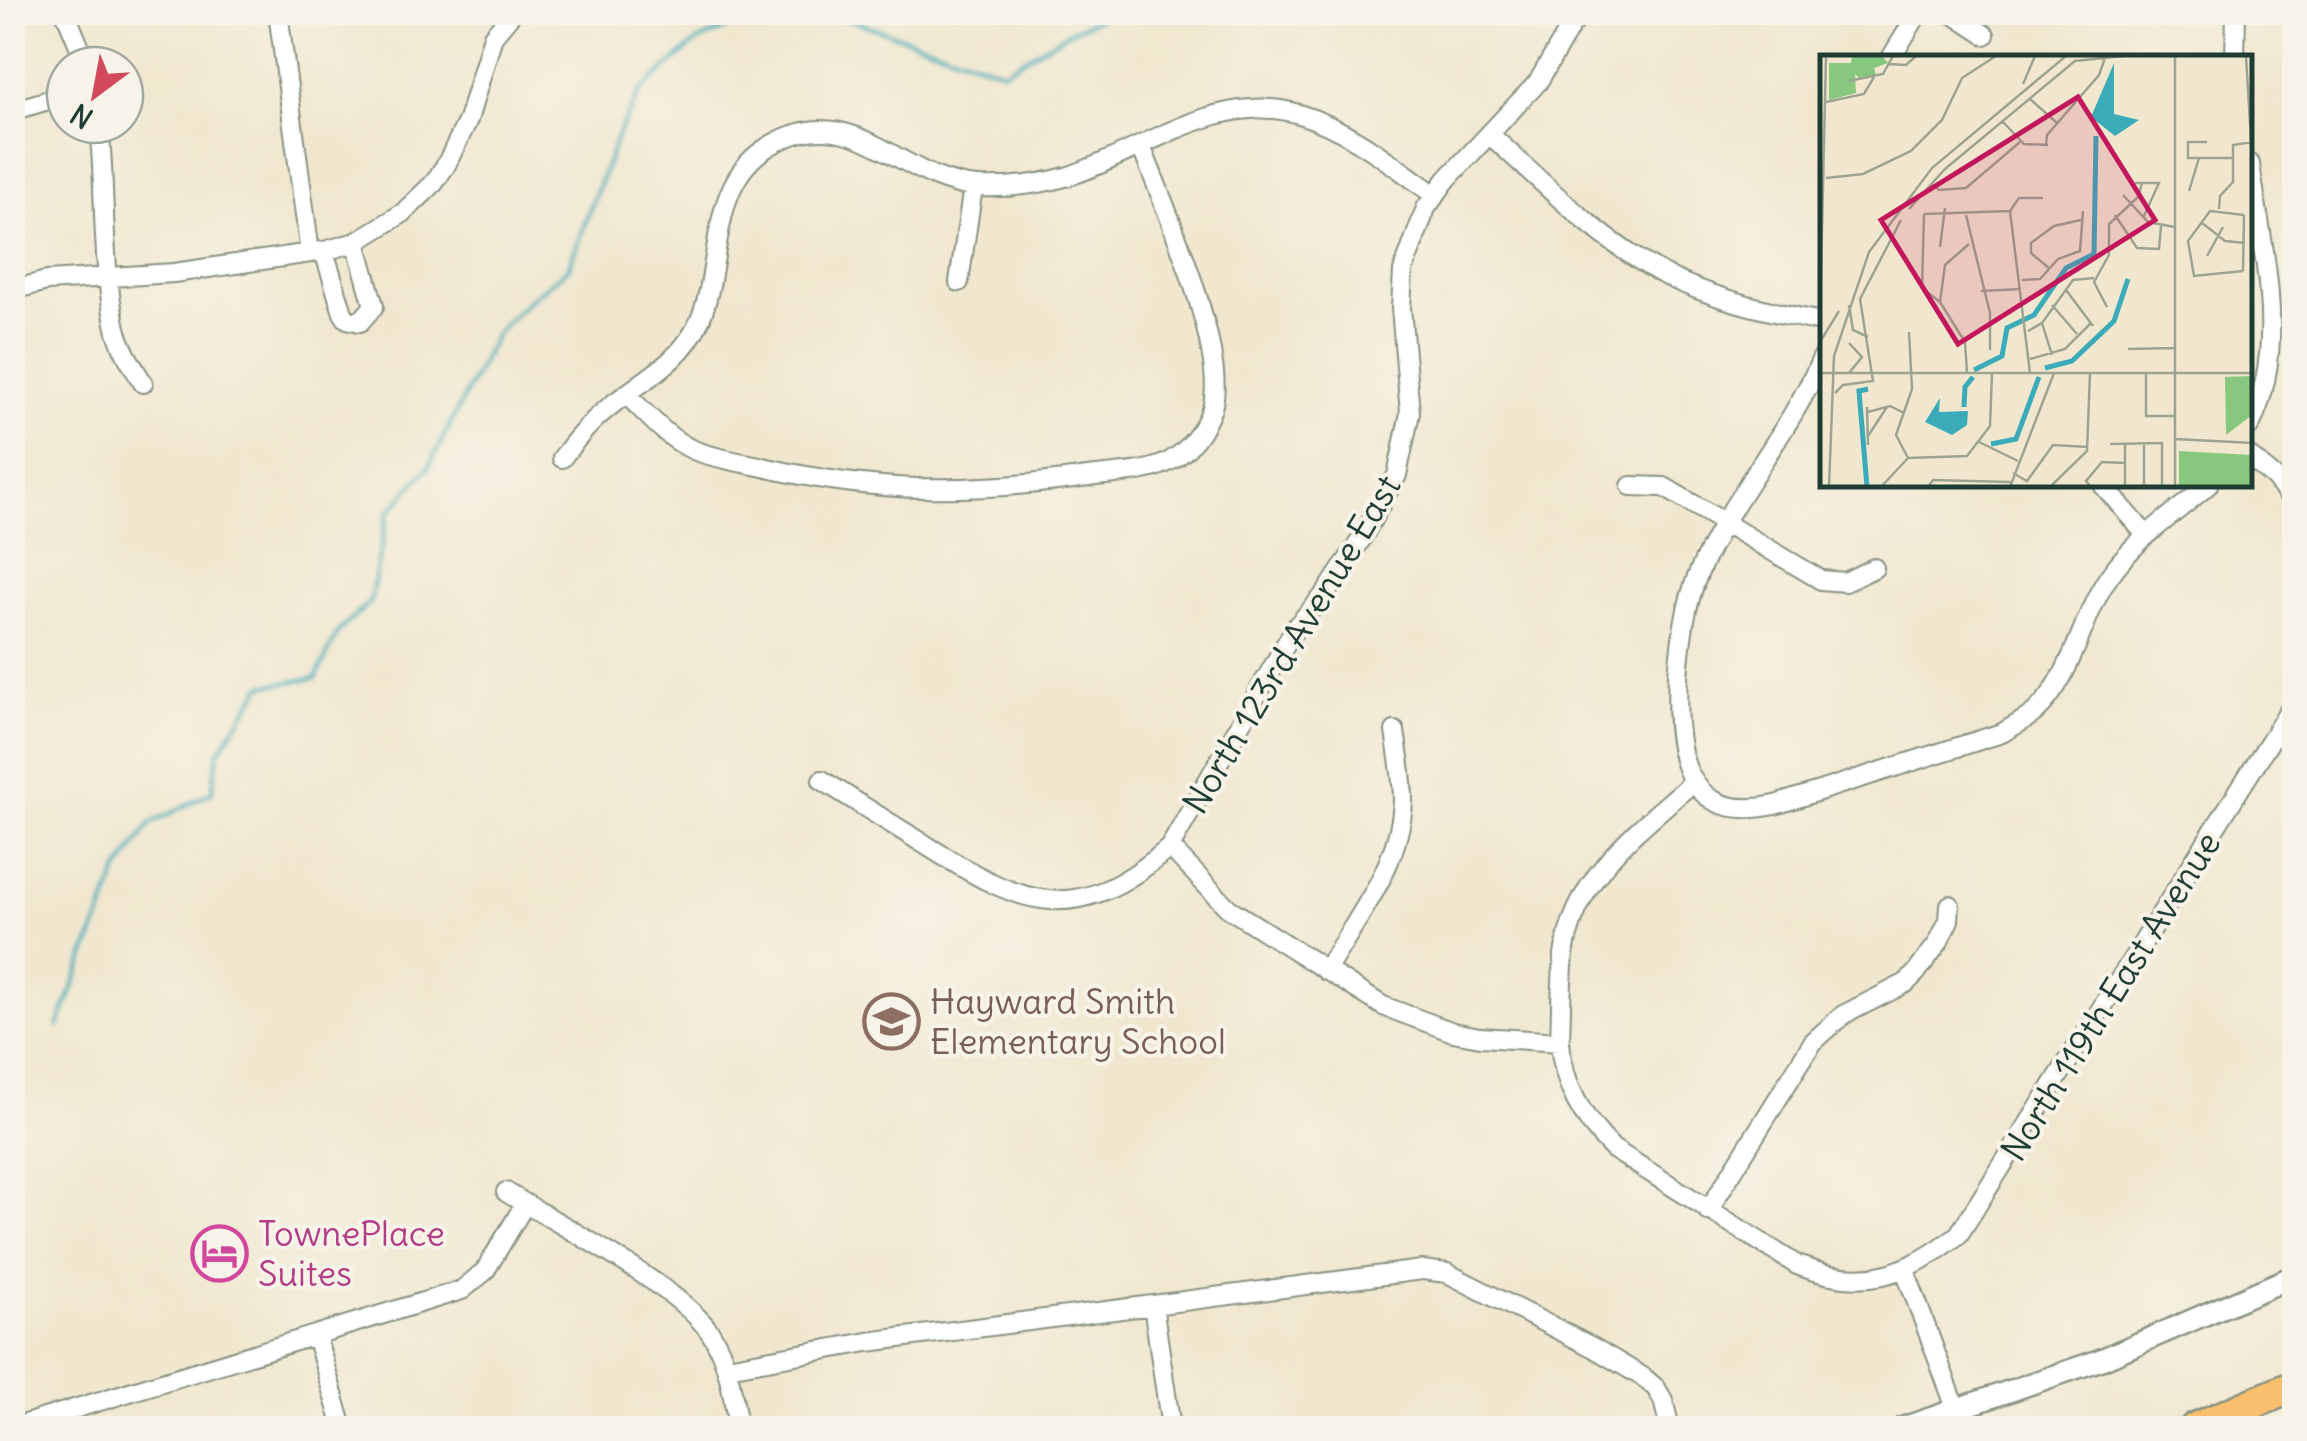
<svg xmlns="http://www.w3.org/2000/svg" width="2307" height="1441" font-family="Delius,sans-serif">
<rect width="100%" height="100%" fill="#f7f3e8"/>
<filter id="ink" filterUnits="userSpaceOnUse"><feTurbulence type="fractalNoise" baseFrequency=".01" numOctaves="2"/><feDisplacementMap in="SourceGraphic" scale="20" xChannelSelector="R" yChannelSelector="G"/><feConvolveMatrix kernelMatrix="1 2 1 2 8 2 1 2 1" color-interpolation-filters="sRGB"/></filter>
<filter id="wash" filterUnits="userSpaceOnUse"><feTurbulence type="fractalNoise" baseFrequency=".0048" numOctaves="4" result="noise"/><feDisplacementMap in="SourceGraphic" scale="40" xChannelSelector="R" yChannelSelector="G"/><feGaussianBlur stdDeviation="2.25" result="paint"/><feColorMatrix in="noise" values="0 0 0 0 0 0 0 0 0 0 0 0 0 0 0 0 0 1.4 0 .05"/><feComposite in="paint" operator="in"/></filter>
<g filter="url(#wash)">
<rect width="100%" height="100%" fill="#f1e7cf"/>
<g fill="none" stroke-linecap="round" stroke-linejoin="round">
<path stroke="#3cabb9" stroke-width="4" d="M 58,1026 L 118,872 L 150,824 L 212,792 L 218,753 L 262,686 L 316,678 L 338,632 L 370,602 L 388,513 L 428,468 L 497,332 L 530,299 L 568,269 L 618,134 L 641,90 L 695,43 L 757,14 L 844,18 L 1003,71 L 1073,30 L 1114,12"/>
</g>
</g>
<g filter="url(#ink)">
<g fill="none" stroke-linecap="round" stroke-linejoin="round">
<defs>
<path id="minor" d="M 65,12 L 87,65
M 278,12 L 310,253
M 1556,12 L 1575,22
M 1950,12 L 1985,35
M 1891,58 L 1919,12
M 2235,58 L 2236,12
M 12,111 L 65,95
M 99,125 C 106,191 101,262 116,328 C 121,348 132,365 143,383
M 1489,134 C 1544,183 1595,237 1661,273 C 1709,298 1769,312 1822,322
M 2250,164 C 2262,250 2289,344 2250,426
M 324,251 L 343,313 L 347,319 L 360,322 L 374,306 L 356,242
M 959,282 L 973,187
M 12,290 L 47,281 L 174,273 L 324,251 L 356,242 L 403,213 L 434,183 L 446,165 L 468,120 L 493,36 L 513,12
M 1822,358 C 1789,434 1732,496 1699,572 C 1685,605 1681,640 1678,676 C 1674,747 1681,825 1775,805 L 2002,733 C 2013,726 2026,720 2035,712 C 2074,677 2081,616 2110,575 C 2136,538 2175,514 2208,485
M 626,394 C 648,415 668,440 696,451 C 718,459 741,462 763,467 C 878,494 972,493 1088,477 C 1114,473 1147,474 1170,461 C 1189,451 1205,428 1212,408 C 1229,352 1163,203 1141,146
M 2250,457 L 2274,477 L 2294,502
M 562,458 C 574,442 587,426 602,413 C 637,382 680,366 700,320 C 723,265 708,185 766,148 C 853,92 899,183 978,187 C 1009,188 1039,185 1069,176 C 1141,153 1219,89 1299,114 C 1351,130 1391,164 1435,195
M 2103,485 L 2146,535
M 1631,486 L 1664,487 L 1821,580 L 1845,582 L 1874,568
M 822,780 C 855,801 888,822 921,842 C 1019,904 1072,932 1170,847 L 1295,628 L 1326,593 L 1362,538 L 1397,475 L 1410,413 L 1401,308 L 1403,271 L 1426,208 L 1447,179 L 1538,82 L 1579,12
M 1170,847 L 1228,908 L 1383,1006 L 1453,1032 L 1480,1037 L 1560,1042 C 1563,1086 1582,1118 1613,1149 L 1797,1265 C 1862,1291 1907,1276 1959,1234 L 2294,703
M 1326,971 C 1357,917 1400,866 1403,801 C 1403,778 1398,753 1395,731
M 1560,1042 C 1561,1013 1561,983 1564,955 C 1575,876 1637,831 1692,783
M 506,1192 C 559,1225 677,1285 710,1332 C 729,1360 733,1396 738,1428
M 1708,1211 L 1813,1042 L 1843,1015 L 1906,983 L 1916,973 L 1938,943 L 1949,920 L 1950,905
M 1905,1270 L 1957,1411
M 1153,1305 L 1171,1428
M 316,1336 L 343,1428
M 727,1367 L 868,1342 L 1422,1270 L 1447,1273 L 1594,1348 L 1643,1377 L 1656,1388 L 1663,1400 L 1670,1428
M 12,1428 L 462,1290 L 485,1271 L 525,1204"/>
<path id="tertiary" d="M 1902,1428 L 2100,1360 L 2294,1276"/>
<path id="motorway" d="M 2195,1428 L 2294,1386"/>
</defs>
<use href="#minor" stroke="#889282" stroke-width="22"/>
<use href="#tertiary" stroke="#889282" stroke-width="25"/>
<use href="#motorway" stroke="#889282" stroke-width="35"/>
<use href="#minor" stroke="#fff" stroke-width="18"/>
<use href="#tertiary" stroke="#fff" stroke-width="20"/>
<use href="#motorway" stroke="#f9bf6d" stroke-width="30"/>
</g>
</g>
<defs>
<symbol id="school-ring" viewBox="-11 -11 22 22"><circle r="9.5" fill="#f7f3e8" stroke="#8d6e63" stroke-width="1.5"/><path d="M0-5L7-2L0 1L-7-2ZM-4 1L0 2.5L4 1V4Q0 6-4 4Z" fill="#8d6e63"/></symbol>
<symbol id="hotel-ring" viewBox="-11 -11 22 22"><circle r="9.5" fill="#f7f3e8" stroke="#d1479c" stroke-width="1.5"/><path d="M-6-4.5h1.5V1H6V5H4.5V3h-9V5H-6ZM-4 0a1.8 1.8 0 1 1 3.6 0ZM.5 0V-2.5h3Q6-2.5 6 0Z" fill="#d1479c"/></symbol>
</defs>
<g fill-rule="evenodd">
<use href="#school-ring" x="860" y="990" width="63" height="63"/>
<use href="#hotel-ring" x="188" y="1222" width="63" height="63"/>
</g>
<g text-anchor="middle" dominant-baseline="central" stroke-width="8" stroke-linejoin="round" paint-order="stroke">
<g font-size="35" fill="#1f3d34" stroke="#f7f3e8">
<text transform="translate(1291 644) rotate(-59)">North 123rd Avenue East</text>
<text transform="translate(2110 996) rotate(-58)">North 119th East Avenue</text>
</g>
<g font-size="35" fill="#785e54" stroke="#f7f3e8" text-anchor="start">
<text x="930" y="1001">Hayward Smith<tspan x="930" dy="40">Elementary School</tspan></text>
</g>
<g font-size="35" fill="#b23c85" stroke="#f7f3e8" text-anchor="start">
<text x="258" y="1233">TownePlace<tspan x="258" dy="40">Suites</tspan></text>
</g>
</g>
<g transform="translate(1820 55)">
<rect width="432" height="432" fill="#f1e7cf"/>
<path d="M 32,1 L 72,1 L 63,2 L 68,8 L 54,13 L 56,20 L 40,24 L 35,19 L 36,38 L 9,45 L 9,8 L 31,8 ZM 432,321 L 432,360 L 406,380 L 405,322 ZM 359,396 L 432,400 L 432,432 L 359,432 Z" fill="#88c77e"/>
<path d="M 294,8 L 294,59 L 319,65 L 295,81 L 271,62 ZM 120,343 L 119,357 L 148,356 L 147,370 L 132,380 L 105,367 Z" fill="#3cabb9"/>
<path fill="none" stroke="#3cabb9" stroke-width="5" d="M 225,313 L 252,306 L 294,266 L 308,224M 154,315 L 182,301 L 187,273 L 214,260 L 246,213 L 274,199 L 276,81M 144,352 L 145,332 L 153,322M 171,389 L 196,384 L 219,322M 47,432 L 39,336 L 48,334"/>
<path fill="none" stroke="#9da391" stroke-width="2.5" d="M 355,1 L 355,432M 426,1 L 432,102M 69,9 L 86,10 L 96,1M 29,26 L 63,19 L 73,1M 203,29 L 215,1M 210,44 L 237,68M 6,47 L 44,39 L 54,22M 183,67 L 204,89 L 228,90M 387,87 L 368,87 L 368,103 L 413,103M 226,90 L 227,80 L 279,20 L 285,3M 6,123 L 43,119 L 91,96 L 122,65 L 142,23 L 176,1M 112,128 L 119,135 L 146,133 L 200,87M 315,128 L 339,128 L 323,163M 369,136 L 379,103M 303,140 L 328,167 L 355,172M 89,154 L 125,114 L 255,6 L 303,1M 399,154 L 400,141 L 413,127 L 413,90 L 432,87M 104,159 L 102,233 L 120,247M 104,159 L 190,156M 146,160 L 170,258 L 170,295M 295,160 L 317,193 L 339,194 L 341,171M 381,167 L 405,186 L 425,188M 120,192 L 125,153M 387,201 L 403,172M 230,214 L 211,198 L 211,188 L 234,171 L 261,165M 423,216 L 374,221 L 368,186 L 390,156 L 424,160M 423,216 L 424,160M 202,225 L 220,224 L 238,204 L 260,196 L 263,156M 246,235 L 273,271M 161,236 L 201,234M 29,250 L 33,275 L 48,282M 232,250 L 257,279M 287,252 L 274,227 L 289,200 L 289,169 L 318,142 L 322,128M 0,263 L 6,1M 222,268 L 232,300M 208,276 L 222,268 L 253,225 L 274,223M 0,287 L 19,256M 308,294 L 355,293M 210,304 L 245,294 L 270,269M 0,318 L 433,318M 29,318 L 42,302 L 29,288M 147,318 L 145,287 L 120,247 L 125,210 L 149,189M 210,318 L 190,156 L 199,143 L 223,143M 326,318 L 326,361 L 355,361M 0,337 L 0,432M 15,338 L 23,330 L 53,326 L 40,244 L 81,165M 47,352 L 48,390M 48,357 L 70,351 L 84,358M 48,381 L 67,352M 355,384 L 433,388M 159,387 L 198,406M 324,388 L 324,432M 290,389 L 342,388 L 342,432M 88,403 L 147,401 L 170,371 L 172,318M 88,403 L 76,380 L 92,334 L 89,277M 193,418 L 207,426 L 233,390 L 268,392M 9,432 L 14,301 L 49,197 L 112,113 L 246,1M 61,432 L 88,403M 108,432 L 113,425 L 191,427M 190,432 L 234,318M 230,432 L 267,396 L 270,318M 271,432 L 266,426 L 282,407 L 305,408M 305,432 L 305,388"/>
<path fill="#c2185b" fill-opacity="0.15" stroke="#c2185b" stroke-width="5" d="M 258,42 L 335,165 L 138,289 L 61,165 Z"/>
<rect width="432" height="432" fill="none" stroke="#1f3d34" stroke-width="5"/>
</g>
<rect width="2307" height="1441" fill="none" stroke="#f7f3e8" stroke-width="50"/>
<g transform="translate(95 95) rotate(212)"><circle r="48" fill="#f7f3e8" stroke="#a1aaa0" stroke-width="2.5"/>
<path d="M0-8L18 38L0 25L-18 38Z" fill="#d1495b"/>
<text y="-15" font-size="28" font-weight="bold" text-anchor="middle" fill="#1f3d34">N</text>
</g>
</svg>
